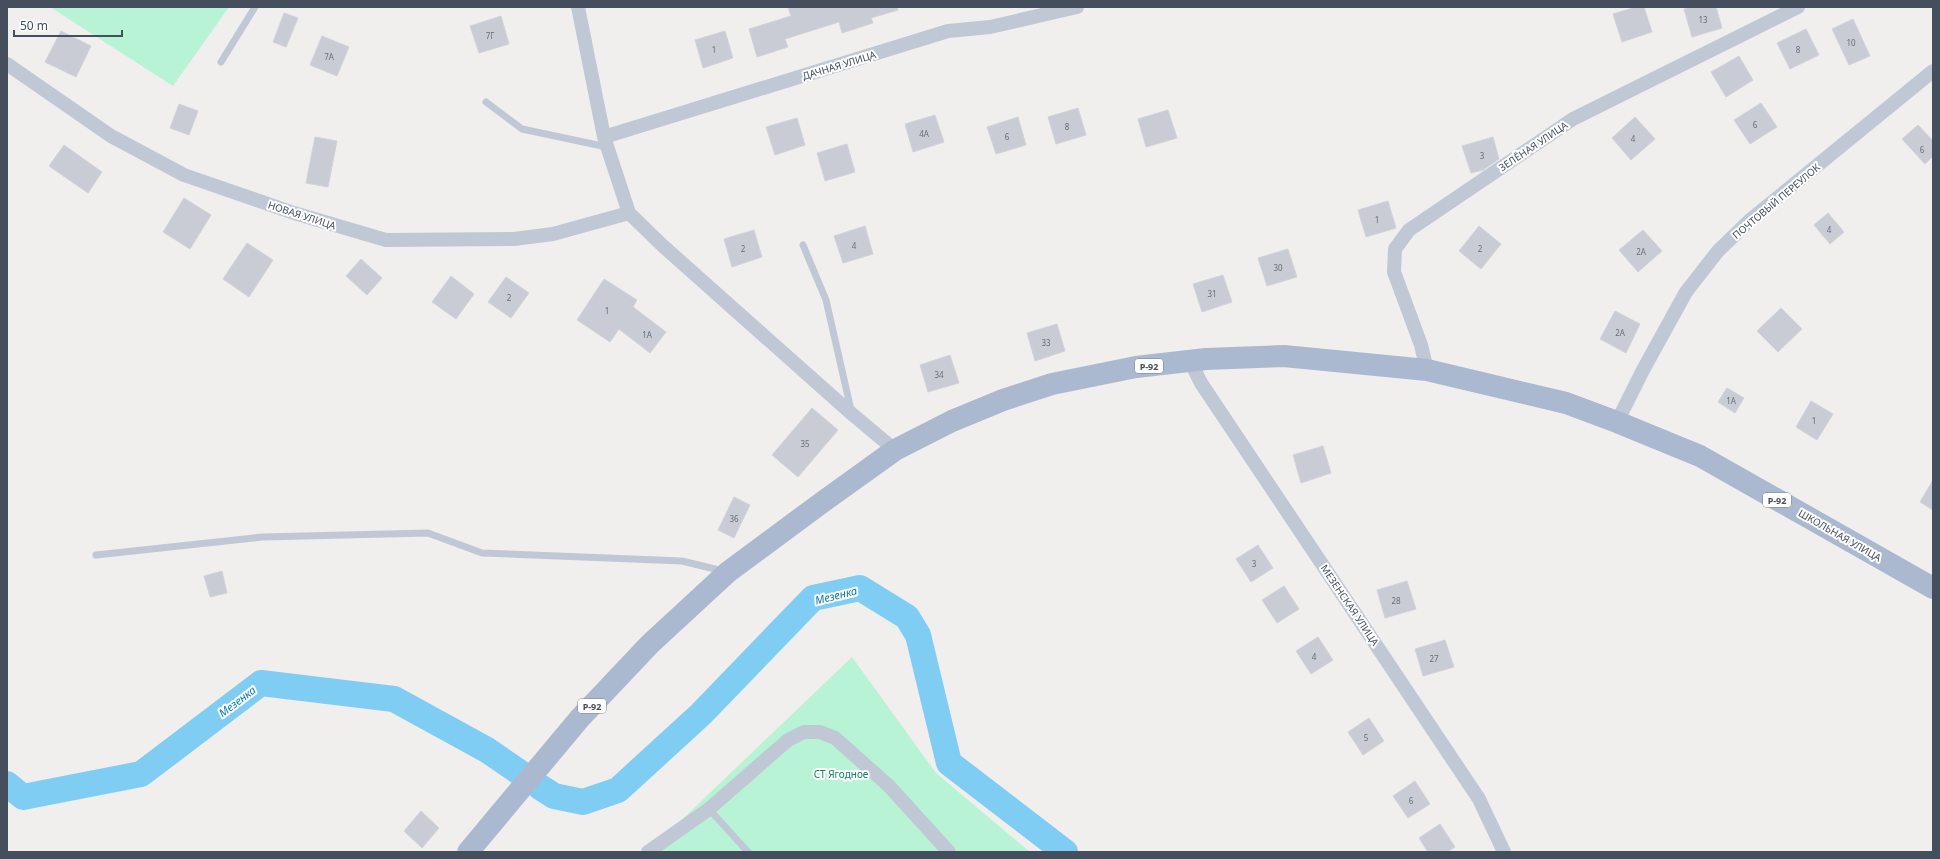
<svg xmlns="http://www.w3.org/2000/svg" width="1940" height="859" font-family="'Noto Sans',sans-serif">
<rect width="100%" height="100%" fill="#f1eeee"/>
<path fill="#b8f3d6" d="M 50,7 L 229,7 L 173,86 Z
M 852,657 L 936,773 L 1030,852 L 648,852 Z"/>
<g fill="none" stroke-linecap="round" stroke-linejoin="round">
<path stroke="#80cdf4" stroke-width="26" d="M 7,784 L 23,797 L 141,774 L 261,683 L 394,699 L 487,750 L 519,772
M 540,787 L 554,796 L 583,802 L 618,790 L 701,714 L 813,598 L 860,588 L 907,617 L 918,635 L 949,763 L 1065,852"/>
</g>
<path fill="#c9ccd4" stroke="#d1d3da" d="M 788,7 L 897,7 L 898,10 L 871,18 L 873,23 L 842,33 L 839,22 L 785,39 L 788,47 L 757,57 L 749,29 L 791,16 Z
M 1636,7 L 1644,7 L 1652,32 L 1622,42 L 1613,14 Z
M 1691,7 L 1716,7 L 1722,28 L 1692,37 L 1684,9 Z
M 284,13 L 298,18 L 286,47 L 273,42 Z
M 501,16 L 509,44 L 479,53 L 470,26 Z
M 1853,19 L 1870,56 L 1849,65 L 1832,29 Z
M 1806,29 L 1819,55 L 1790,69 L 1777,43 Z
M 61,31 L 91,46 L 76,77 L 45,62 Z
M 725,31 L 733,58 L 703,68 L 695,40 Z
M 322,36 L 349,47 L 337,76 L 310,65 Z
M 1739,56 L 1753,80 L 1726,97 L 1711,72 Z
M 1761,103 L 1777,127 L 1750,144 L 1734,120 Z
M 179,104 L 198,111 L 189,135 L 170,128 Z
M 1078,108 L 1086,135 L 1056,144 L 1048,117 Z
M 1168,110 L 1177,138 L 1146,147 L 1138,119 Z
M 935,115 L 944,142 L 913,152 L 905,124 Z
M 1018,117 L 1026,145 L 996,154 L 987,127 Z
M 1635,117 L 1655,139 L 1631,160 L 1612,138 Z
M 797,118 L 805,145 L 775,155 L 766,127 Z
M 1918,125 L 1933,141 L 1933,156 L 1925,164 L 1902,139 Z
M 315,137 L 337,141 L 328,187 L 306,183 Z
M 1493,137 L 1499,159 L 1483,170 L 1471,173 L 1462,146 Z
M 847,144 L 855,172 L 825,181 L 817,153 Z
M 64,145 L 102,172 L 88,193 L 49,166 Z
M 184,198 L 211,215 L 190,249 L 163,232 Z
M 1388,201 L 1396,228 L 1366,237 L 1358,210 Z
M 1828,213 L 1844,232 L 1830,244 L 1814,225 Z
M 865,226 L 873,254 L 843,263 L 834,236 Z
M 1479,226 L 1501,244 L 1481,269 L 1459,251 Z
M 754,230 L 762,257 L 732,267 L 724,239 Z
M 1643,230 L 1662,251 L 1638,272 L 1619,250 Z
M 247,243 L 273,260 L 249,297 L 223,279 Z
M 1288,249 L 1297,277 L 1267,286 L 1258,258 Z
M 361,259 L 382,278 L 367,295 L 346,276 Z
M 1223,275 L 1232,302 L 1202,312 L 1193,284 Z
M 451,276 L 474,294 L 456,319 L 432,302 Z
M 506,277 L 529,293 L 511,318 L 488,302 Z
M 604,279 L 637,300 L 633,307 L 666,332 L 650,353 L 619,329 L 610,342 L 577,320 Z
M 1781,308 L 1802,329 L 1778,352 L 1757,331 Z
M 1615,311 L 1640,324 L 1626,353 L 1600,339 Z
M 1057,324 L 1065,351 L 1035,361 L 1027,333 Z
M 950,355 L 959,383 L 928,392 L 920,365 Z
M 1727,388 L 1744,398 L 1735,413 L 1718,402 Z
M 1811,401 L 1833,414 L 1817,440 L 1796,427 Z
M 812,408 L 838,430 L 798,477 L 772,455 Z
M 1323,446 L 1331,473 L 1301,483 L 1293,455 Z
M 1933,480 L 1933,510 L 1920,502 Z
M 734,497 L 750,505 L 734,538 L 718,530 Z
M 1258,545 L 1273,568 L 1251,582 L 1236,559 Z
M 222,571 L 227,593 L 210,597 L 204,576 Z
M 1407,581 L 1416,609 L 1385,618 L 1377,590 Z
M 1284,586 L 1299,609 L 1277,623 L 1262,600 Z
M 1318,637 L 1333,660 L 1311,674 L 1296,651 Z
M 1445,640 L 1454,667 L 1423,676 L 1415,649 Z
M 1369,718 L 1384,741 L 1363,755 L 1348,732 Z
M 1415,781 L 1430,804 L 1408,818 L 1393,796 Z
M 421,811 L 439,828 L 422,848 L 404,831 Z
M 1440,824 L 1455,847 L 1447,852 L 1428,852 L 1419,838 Z"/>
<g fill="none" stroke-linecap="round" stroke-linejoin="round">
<path stroke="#c0c8d5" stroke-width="7" d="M 221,62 L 255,7
M 486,102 L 522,129 L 607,147
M 803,245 L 826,300 L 851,410
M 96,555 L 262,537 L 428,533 L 482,553 L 682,561 L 723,571
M 709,809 L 748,852"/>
<path stroke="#c0c8d5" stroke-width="14" d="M 578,7 L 604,137 L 629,213 L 663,246 L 852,414 L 895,450
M 7,64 L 111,136 L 184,175 L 294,213 L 386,240 L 514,239 L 553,234 L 629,213
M 604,137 L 948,31 L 990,27 L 1077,7
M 1190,361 L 1201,383 L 1479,799 L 1504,852
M 1427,370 L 1421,345 L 1394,272 L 1395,249 L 1409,230 L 1573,119 L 1798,7
M 1617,422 L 1643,370 L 1686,292 L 1718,251 L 1749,221 L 1933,71
M 648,852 L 709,809 L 788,740 L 804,732 L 820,732 L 835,738 L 889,786 L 949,852"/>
<path stroke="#abb9d0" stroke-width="22" d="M 468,852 L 580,718 L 650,644 L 728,572 L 824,501 L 895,450 L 952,421 L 1003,400 L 1052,384 L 1136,367 L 1206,359 L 1284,356 L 1427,370 L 1566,403 L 1617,422 L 1700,456 L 1933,588"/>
</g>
<g text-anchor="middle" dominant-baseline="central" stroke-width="4" stroke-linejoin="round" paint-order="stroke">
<g font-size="8" fill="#656e7b">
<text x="1703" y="19">13</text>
<text x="490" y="35">7Г</text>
<text x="1851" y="42">10</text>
<text x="714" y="49">1</text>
<text x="1798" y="49">8</text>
<text x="329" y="56">7А</text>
<text x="1755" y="124">6</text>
<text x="1067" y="126">8</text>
<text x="924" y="133">4А</text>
<text x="1007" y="136">6</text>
<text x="1633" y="138">4</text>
<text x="1922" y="149">6</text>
<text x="1482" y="155">3</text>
<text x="1377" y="219">1</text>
<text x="1829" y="229">4</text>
<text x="854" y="245">4</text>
<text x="743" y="248">2</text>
<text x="1480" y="248">2</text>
<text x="1641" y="251">2А</text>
<text x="1278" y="267">30</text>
<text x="1212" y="293">31</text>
<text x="509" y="297">2</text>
<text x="607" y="310">1</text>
<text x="1620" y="332">2А</text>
<text x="647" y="334">1А</text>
<text x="1046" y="342">33</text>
<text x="939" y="374">34</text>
<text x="1731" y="400">1А</text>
<text x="1814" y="420">1</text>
<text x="805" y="443">35</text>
<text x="734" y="518">36</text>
<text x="1254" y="563">3</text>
<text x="1396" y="600">28</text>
<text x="1314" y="656">4</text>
<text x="1434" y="658">27</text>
<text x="1366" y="737">5</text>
<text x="1411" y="800">6</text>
</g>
<g fill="#fff" stroke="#7c838e" stroke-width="1">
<rect x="1135" y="359" width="28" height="14" rx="3"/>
<rect x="1763" y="493" width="28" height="14" rx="3"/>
<rect x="578" y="699" width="28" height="14" rx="3"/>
</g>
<g font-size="9" font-weight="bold" fill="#444e5d">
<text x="1149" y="366">Р-92</text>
<text x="1777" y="500">Р-92</text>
<text x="592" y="706">Р-92</text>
</g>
<g font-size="10" fill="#444e5d" stroke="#fff">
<text transform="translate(839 65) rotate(-17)">ДАЧНАЯ УЛИЦА</text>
<text transform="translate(1533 146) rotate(-34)">ЗЕЛЁНАЯ УЛИЦА</text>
<text transform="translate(1776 201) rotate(-40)">ПОЧТОВЫЙ ПЕРЕУЛОК</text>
<text transform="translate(302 215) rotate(18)">НОВАЯ УЛИЦА</text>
<text transform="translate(1840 535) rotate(30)">ШКОЛЬНАЯ УЛИЦА</text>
<text transform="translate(1350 605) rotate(56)">МЕЗЕНСКАЯ УЛИЦА</text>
</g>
<g font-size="10" fill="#0e8559" stroke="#fff">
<text x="841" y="774">СТ Ягодное</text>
</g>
<g font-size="11" font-style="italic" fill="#0078b4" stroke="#fff">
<text transform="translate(836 595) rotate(-14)">Мезенка</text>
<text transform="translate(237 701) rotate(-37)">Мезенка</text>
</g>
</g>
<rect width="1940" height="859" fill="none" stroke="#444e5d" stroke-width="16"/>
<path d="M14 30v6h108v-6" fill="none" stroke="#444e5d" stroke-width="2"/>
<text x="20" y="30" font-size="12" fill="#444e5d" stroke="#ffffff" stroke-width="3" paint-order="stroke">50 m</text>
</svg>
